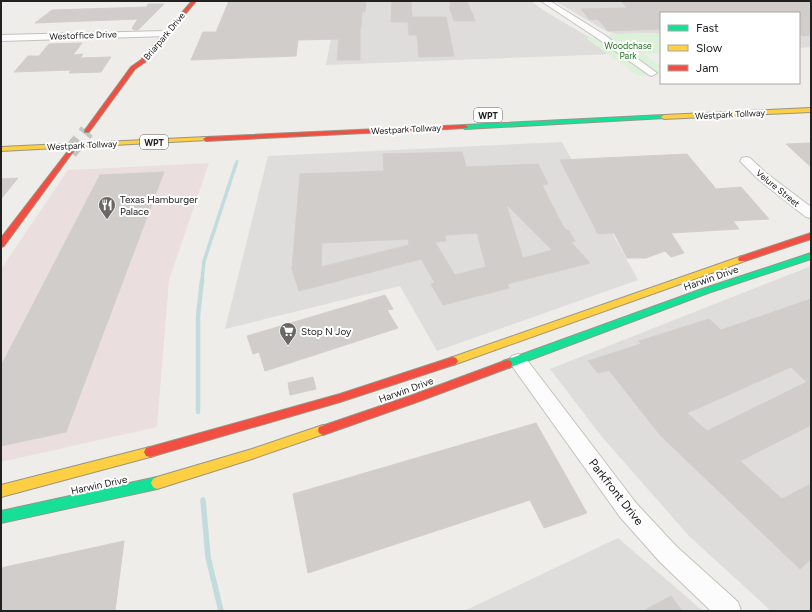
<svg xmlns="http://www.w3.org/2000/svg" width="812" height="612" font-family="Figtree,sans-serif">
<rect width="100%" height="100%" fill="#efedea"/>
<path fill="#dedddb" d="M 338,1 L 531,1 L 543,10 L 617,54 L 326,65 Z
M 555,1 L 811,1 L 811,47 L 799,48 L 799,13 L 661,13 L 661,33 L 616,34 L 606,31 Z
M 562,142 L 638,280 L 437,351 L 400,286 L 225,329 L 268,156 Z
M 811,266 L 811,611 L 771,611 L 689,536 L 602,437 L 550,369 Z
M 618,538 L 703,611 L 464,611 Z"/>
<path fill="#eadfde" d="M 209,163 L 169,280 L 157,427 L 1,462 L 1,269 L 68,170 Z"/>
<path fill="#ddf1da" d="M 661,33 L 661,53 L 644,54 L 661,66 L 661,74 L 638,76 L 586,38 L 616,34 Z"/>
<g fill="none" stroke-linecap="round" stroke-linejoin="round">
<path stroke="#c2dcdd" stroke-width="2.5" d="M 236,165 L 237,161"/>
<path stroke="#c2dcdd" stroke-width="3.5" d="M 202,281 L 204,261 L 236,164"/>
<path stroke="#c2dcdd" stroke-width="4.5" d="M 198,412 L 198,316 L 202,280"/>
<path stroke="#c2dcdd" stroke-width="5.5" d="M 203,500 L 208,557 L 221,611"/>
</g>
<path fill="#d0cdcb" stroke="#d2cecc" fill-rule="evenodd" d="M 229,1 L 366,1 L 365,12 L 362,12 L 361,28 L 360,28 L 360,60 L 337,60 L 339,39 L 298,40 L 296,56 L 191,60 L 203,32 L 216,32 Z
M 392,1 L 411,1 L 412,17 L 446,17 L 454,56 L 419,57 L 417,35 L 409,35 L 408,22 L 391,22 Z
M 452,1 L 467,1 L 475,21 L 454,21 L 449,6 L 451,6 L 450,2 L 452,2 Z
M 621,1 L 811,1 L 811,35 L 803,36 L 799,33 L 799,13 L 661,13 L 661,29 L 608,31 L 598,19 L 590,20 L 581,9 L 627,8 Z
M 148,4 L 164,4 L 138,30 L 134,30 L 132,28 L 138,19 L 35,23 L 52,10 L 147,7 Z
M 82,43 L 73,55 L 83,54 L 80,58 L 111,57 L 101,72 L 69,73 L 71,70 L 14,72 L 28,56 L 39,56 L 49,44 Z
M 811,143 L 811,167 L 786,144 Z
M 462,152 L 466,167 L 538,164 L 548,184 L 542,185 L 564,228 L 569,231 L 575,241 L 571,242 L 590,263 L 507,284 L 509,288 L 443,305 L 431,284 L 435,283 L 421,259 L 299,291 L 292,269 L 300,174 L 384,171 L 383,154 ZM 506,204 L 552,250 L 523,258 ZM 477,233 L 486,267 L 455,275 L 435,242 L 446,241 L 445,235 ZM 408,239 L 409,245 L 321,267 L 322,243 Z
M 687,154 L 716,189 L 741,187 L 769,219 L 733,221 L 739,229 L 671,233 L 684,253 L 671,257 L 665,251 L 646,258 L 627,258 L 614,233 L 598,234 L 560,160 Z
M 164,172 L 66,432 L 1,446 L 1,366 L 100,175 Z
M 18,178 L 1,199 L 1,179 Z
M 385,295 L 393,309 L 387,310 L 398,328 L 265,371 L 259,352 L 253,354 L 247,336 Z
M 811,299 L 811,425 L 740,461 L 782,499 L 811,484 L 811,559 L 800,569 L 660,435 L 609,370 L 598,373 L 588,361 L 641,344 L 639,341 L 709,319 L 721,330 ZM 791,367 L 807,382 L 707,431 L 687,413 Z
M 313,377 L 316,389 L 290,395 L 288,383 Z
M 536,423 L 587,513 L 544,528 L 530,500 L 308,573 L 293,494 Z
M 124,541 L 115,611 L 1,611 L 1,568 Z
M 671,596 L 682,611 L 643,611 Z"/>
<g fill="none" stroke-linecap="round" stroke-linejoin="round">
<path stroke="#c6c4c2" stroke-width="15" stroke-dasharray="15 8" stroke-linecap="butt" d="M 70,152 L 87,131"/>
<defs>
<path id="street" d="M 541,1 L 550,1 L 603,34 L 657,73 L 652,76 L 649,75 L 597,38 Z
M 165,31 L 168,32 L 169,34 L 168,36 L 1,41 L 1,35 Z
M 746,157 L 750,158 L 766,173 L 811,207 L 811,218 L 806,217 L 758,179 L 740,161 L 742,158 Z
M 518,354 L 524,356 L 636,503 L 676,546 L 738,602 L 741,611 L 711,611 L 660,562 L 620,517 L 512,366 L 509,361 L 512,356 Z"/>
<path id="fast" d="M 664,115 L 667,117 L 666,118 L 465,129 L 462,127 L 465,125 Z
M 811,253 L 811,259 L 708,293 L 511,367 L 507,368 L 503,367 L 502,364 L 503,361 L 702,289 Z
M 157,477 L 161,479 L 163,483 L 161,487 L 157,489 L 1,523 L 1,511 Z"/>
<path id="slow" d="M 811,108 L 811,112 L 664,119 L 661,117 L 664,115 Z
M 206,137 L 209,139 L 208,140 L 1,151 L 1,147 Z
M 742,256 L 745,257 L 746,259 L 745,261 L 456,364 L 453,365 L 450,364 L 448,361 L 450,358 Z
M 323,425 L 327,427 L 328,430 L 327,433 L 252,459 L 157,489 L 153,487 L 151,483 L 153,479 L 157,477 L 252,449 Z
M 150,447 L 154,448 L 156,452 L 154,456 L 150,457 L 1,497 L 1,485 Z"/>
<path id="jam" d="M 192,1 L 196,1 L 145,62 L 135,69 L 89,132 L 85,132 L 85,130 L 131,67 L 141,60 Z
M 465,125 L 468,127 L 467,128 L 206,141 L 203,139 L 206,137 Z
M 70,150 L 73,152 L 72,153 L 4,246 L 1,247 L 1,238 L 68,151 Z
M 811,233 L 811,239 L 745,261 L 739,261 L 738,259 L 739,257 Z
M 453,357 L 456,358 L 458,361 L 456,364 L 340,402 L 150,457 L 146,456 L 144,452 L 146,448 L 150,447 L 340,394 Z
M 507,360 L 511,361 L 512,364 L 511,367 L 417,402 L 323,435 L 319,433 L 318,430 L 319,427 L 410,396 Z"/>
</defs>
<use href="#street" stroke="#c2c2c0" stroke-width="2"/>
<use href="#fast" stroke="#989684" stroke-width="2"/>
<use href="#slow" stroke="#989684" stroke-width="2"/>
<use href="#jam" stroke="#989684" stroke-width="2"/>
<use href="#street" fill="#fdfcfc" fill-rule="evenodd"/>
<use href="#fast" fill="#16e098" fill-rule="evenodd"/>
<use href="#slow" fill="#ffcf43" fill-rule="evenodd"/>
<use href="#jam" fill="#f24e42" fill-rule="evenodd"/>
</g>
<defs>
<symbol id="restaurant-pin" viewBox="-11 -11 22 30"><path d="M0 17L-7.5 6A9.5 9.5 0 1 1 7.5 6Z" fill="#696867" stroke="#fff"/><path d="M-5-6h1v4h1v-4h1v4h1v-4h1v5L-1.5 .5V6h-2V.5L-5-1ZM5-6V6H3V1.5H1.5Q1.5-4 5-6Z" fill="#fff"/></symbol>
<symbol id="supermarket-pin" viewBox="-11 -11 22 30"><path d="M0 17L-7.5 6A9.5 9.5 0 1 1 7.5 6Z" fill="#696867" stroke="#fff"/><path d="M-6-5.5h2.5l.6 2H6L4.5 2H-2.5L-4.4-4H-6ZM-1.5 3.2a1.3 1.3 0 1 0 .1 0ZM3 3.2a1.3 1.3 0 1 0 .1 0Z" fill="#fff"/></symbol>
</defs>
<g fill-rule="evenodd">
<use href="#restaurant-pin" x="97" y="195" width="20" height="27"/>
<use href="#supermarket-pin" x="278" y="321" width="20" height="27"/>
</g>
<g text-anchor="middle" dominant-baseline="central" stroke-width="4" stroke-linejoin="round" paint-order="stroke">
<g font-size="9" fill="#212121" stroke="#fff">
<text transform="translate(83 35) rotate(-2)">Westoffice Drive</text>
<text transform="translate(164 36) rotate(-50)">Briarpark Drive</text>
<text transform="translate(730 114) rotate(-3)">Westpark Tollway</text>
<text transform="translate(406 129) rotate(-3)">Westpark Tollway</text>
<text transform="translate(82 145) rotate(-3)">Westpark Tollway</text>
<text transform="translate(778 188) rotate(39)">Velure Street</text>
</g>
<g font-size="9" fill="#1d741a" stroke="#fff">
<text x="628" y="45">Woodchase<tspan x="628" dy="10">Park</tspan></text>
</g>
<g fill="#fff" stroke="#646464" stroke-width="1">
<rect x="474" y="108" width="28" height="14" rx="3"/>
<rect x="140" y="135" width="28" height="14" rx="3"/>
</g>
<g font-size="9" font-weight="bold" fill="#212121">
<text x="488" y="115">WPT</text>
<text x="154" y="142">WPT</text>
</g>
<g font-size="10" fill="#212121" stroke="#fff" text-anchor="start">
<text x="120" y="199">Texas Hamburger<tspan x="120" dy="12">Palace</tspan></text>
<text x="301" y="331">Stop N Joy</text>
</g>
<g font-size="10" fill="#212121" stroke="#fff">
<text transform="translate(711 278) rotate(-19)">Harwin Drive</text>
<text transform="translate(406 390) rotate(-20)">Harwin Drive</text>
<text transform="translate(99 485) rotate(-12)">Harwin Drive</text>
</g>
<g font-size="12" fill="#212121" stroke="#fff">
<text transform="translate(616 492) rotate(52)">Parkfront Drive</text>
</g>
</g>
<rect width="812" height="612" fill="none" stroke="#212121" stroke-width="4"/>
<rect x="660" y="12" width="140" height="72" fill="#ffffff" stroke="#a6a6a6"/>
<rect x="668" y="25" width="20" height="6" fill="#16e098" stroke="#a6a6a6"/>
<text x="696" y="32" font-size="12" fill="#212121">Fast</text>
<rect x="668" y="45" width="20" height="6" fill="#ffcf43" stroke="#a6a6a6"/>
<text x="696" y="52" font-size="12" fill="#212121">Slow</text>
<rect x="668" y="65" width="20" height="6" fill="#f24e42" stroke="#a6a6a6"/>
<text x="696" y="72" font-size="12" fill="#212121">Jam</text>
</svg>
